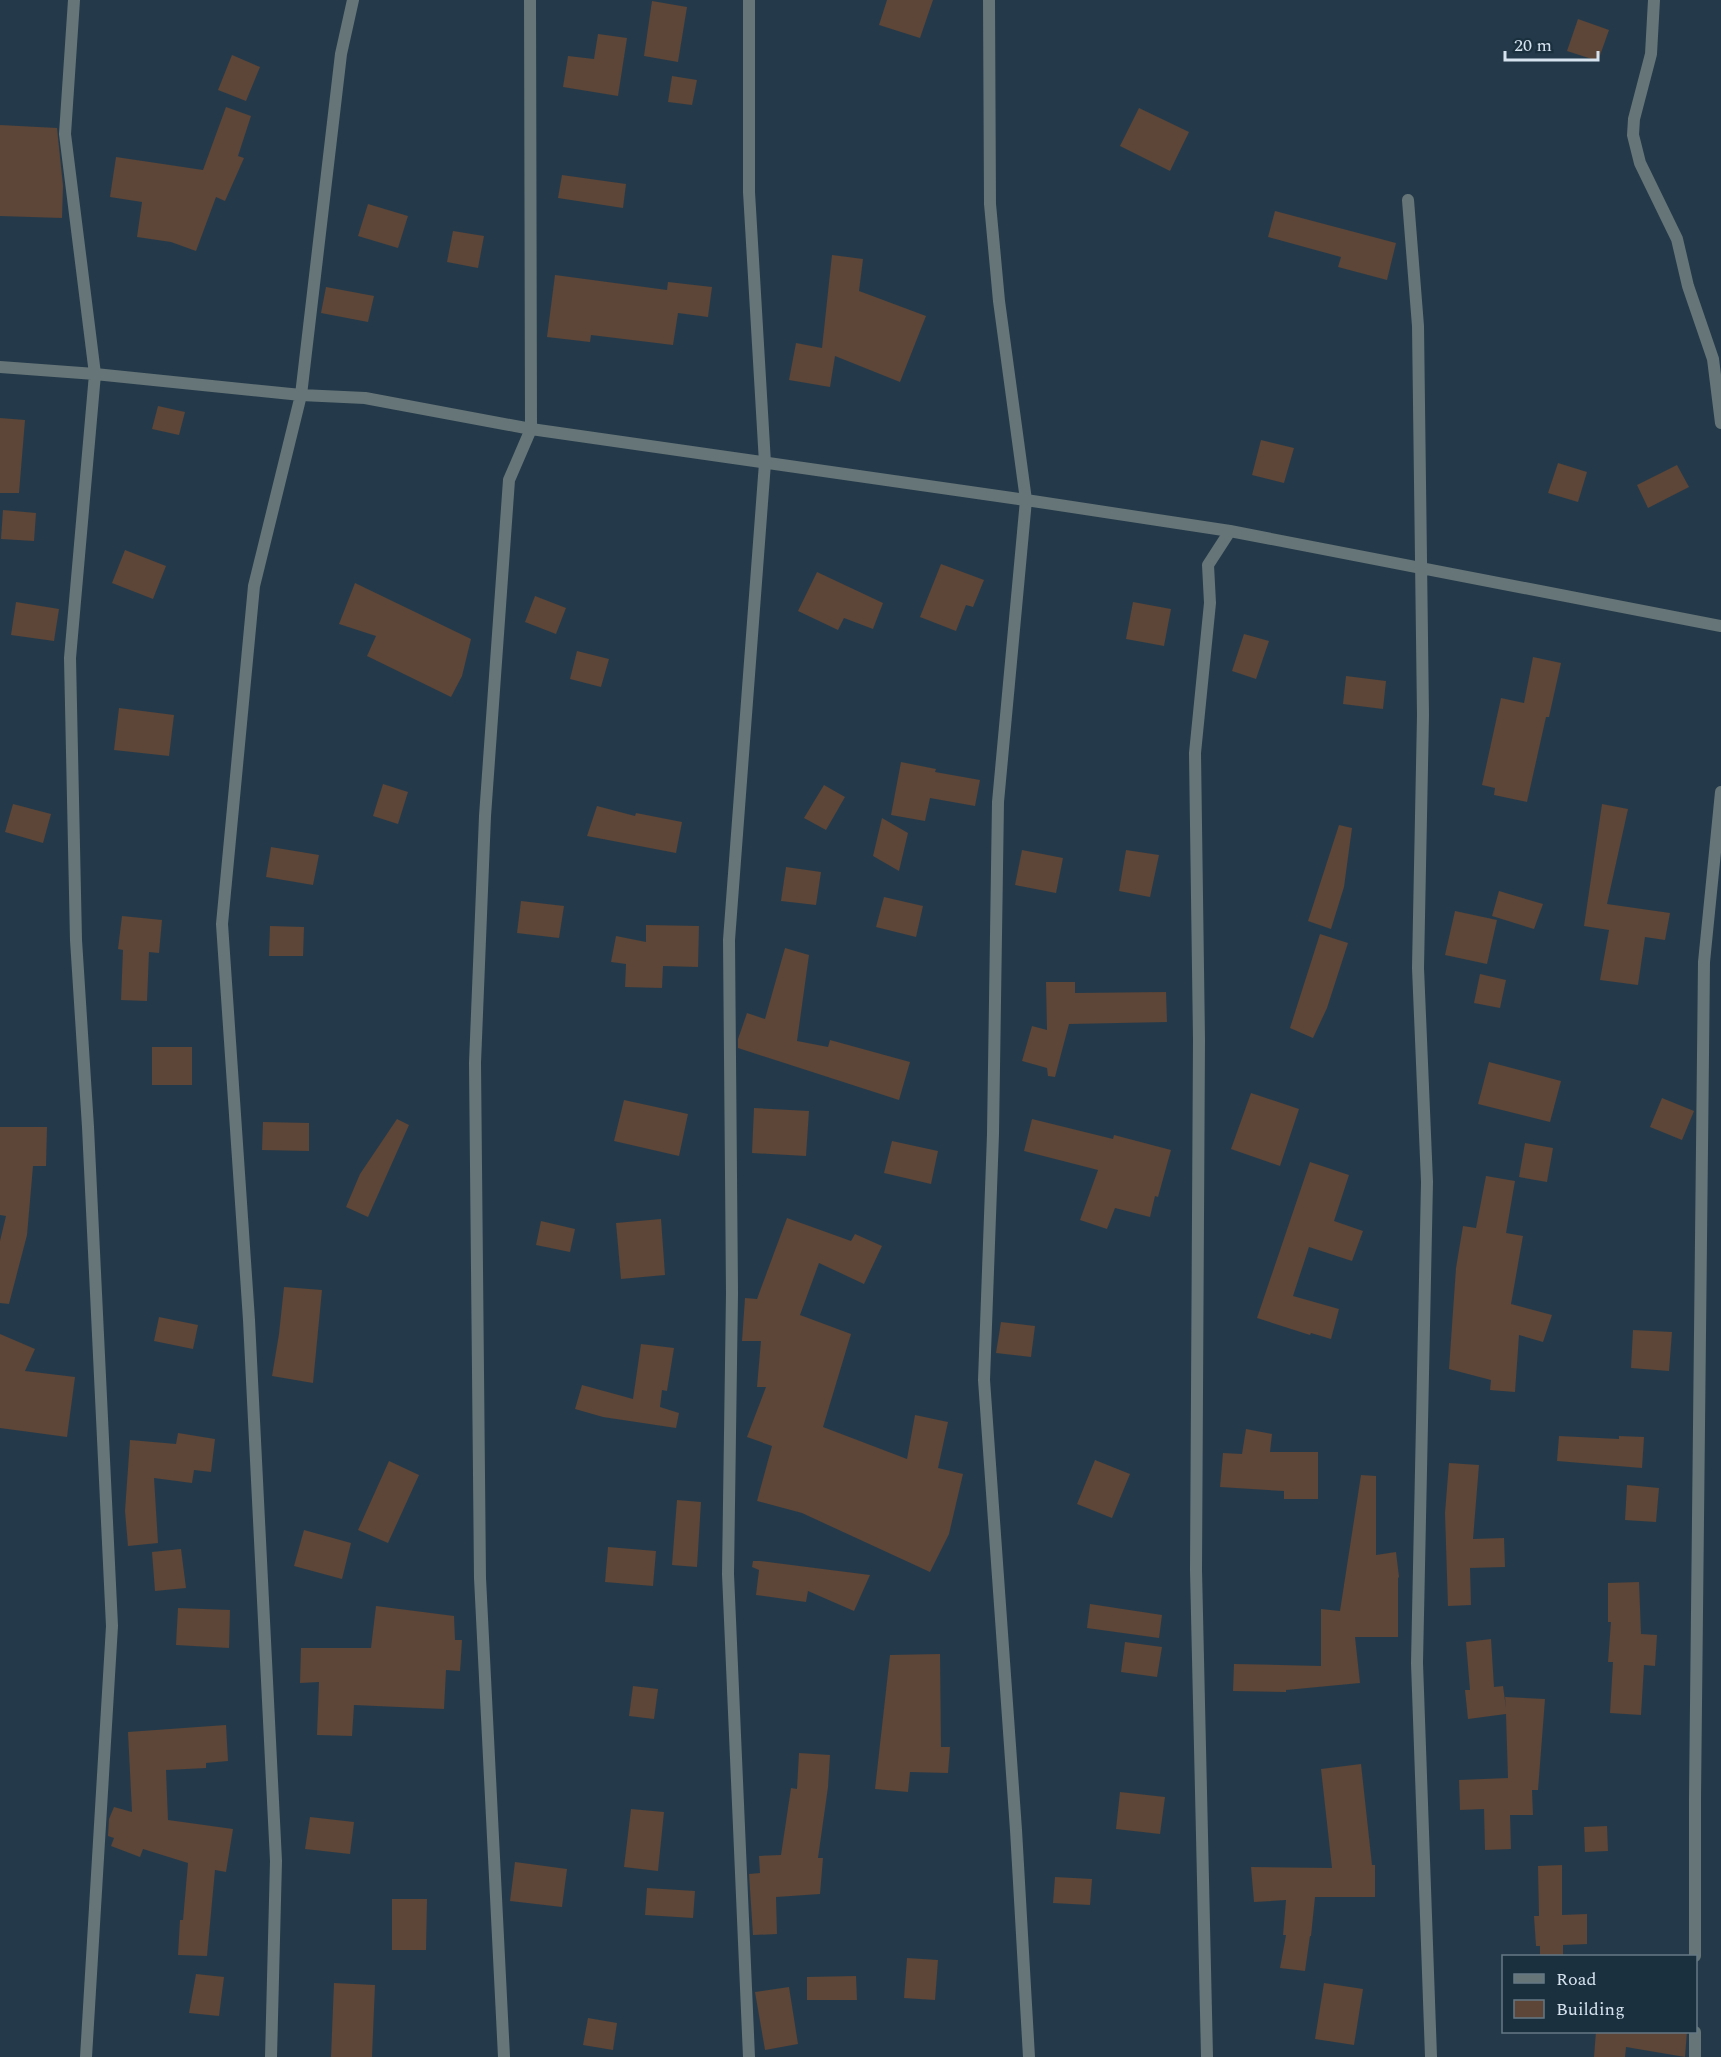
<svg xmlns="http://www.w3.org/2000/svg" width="1721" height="2057" font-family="Spectral,serif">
<rect width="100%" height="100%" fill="#243a4a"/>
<path fill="#5d4537" d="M 887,0 L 933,0 L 920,38 L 879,25 Z
M 652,1 L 687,7 L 678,62 L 644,56 Z
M 1578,19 L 1609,30 L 1598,61 L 1567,51 Z
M 598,34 L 627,38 L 618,96 L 563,87 L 568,56 L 594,59 Z
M 232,55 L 260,67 L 246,101 L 218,90 Z
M 672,76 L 697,80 L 692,105 L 668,102 Z
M 226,107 L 251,116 L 238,156 L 244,158 L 225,201 L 216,197 L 196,251 L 171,242 L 137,237 L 142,202 L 110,197 L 116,157 L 203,170 Z
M 1139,108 L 1189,132 L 1170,171 L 1120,146 Z
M 0,125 L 57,128 L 63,186 L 62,218 L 0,216 Z
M 562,175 L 626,184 L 623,208 L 558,198 Z
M 368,204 L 408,216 L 398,248 L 358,236 Z
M 1275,211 L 1396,243 L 1387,280 L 1338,267 L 1341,257 L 1268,237 Z
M 453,231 L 484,236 L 478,268 L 447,262 Z
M 832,255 L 863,259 L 859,291 L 926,316 L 900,382 L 835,356 L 830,387 L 789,380 L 796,343 L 822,348 Z
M 555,275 L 667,290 L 668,282 L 712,287 L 708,317 L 678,313 L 673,345 L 591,335 L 590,342 L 547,337 Z
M 326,287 L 374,296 L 368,322 L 321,313 Z
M 158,406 L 185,412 L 179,435 L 152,429 Z
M 0,418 L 25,420 L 19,493 L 0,493 Z
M 1261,440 L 1294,448 L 1284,483 L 1252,475 Z
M 1558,463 L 1587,472 L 1578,502 L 1548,493 Z
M 1677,465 L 1689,487 L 1648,508 L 1637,485 Z
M 3,510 L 36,513 L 34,541 L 1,539 Z
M 125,550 L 166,566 L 153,599 L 112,583 Z
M 941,564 L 984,580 L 973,607 L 966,605 L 956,631 L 920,617 Z
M 817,572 L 883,603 L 873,629 L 844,618 L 838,630 L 798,611 Z
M 355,583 L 471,639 L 462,676 L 451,697 L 367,656 L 376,636 L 339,624 Z
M 535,596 L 566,608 L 556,634 L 525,622 Z
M 16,602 L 59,609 L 54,641 L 11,635 Z
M 1133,602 L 1171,609 L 1164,646 L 1126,639 Z
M 1244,634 L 1269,641 L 1256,679 L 1232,671 Z
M 577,651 L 609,659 L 601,687 L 570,679 Z
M 1533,657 L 1561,663 L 1549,717 L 1546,717 L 1527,802 L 1494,795 L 1495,788 L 1482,785 L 1501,698 L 1524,703 Z
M 1346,676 L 1386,681 L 1383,709 L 1343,704 Z
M 119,708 L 174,715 L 169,756 L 114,750 Z
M 901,762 L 936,769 L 935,772 L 980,780 L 975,806 L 930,798 L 925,821 L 891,815 Z
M 383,784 L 408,792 L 398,824 L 373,816 Z
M 824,785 L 845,797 L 826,830 L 804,818 Z
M 13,804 L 51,814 L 43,843 L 5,832 Z
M 1602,804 L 1628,809 L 1607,904 L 1670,913 L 1665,940 L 1645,937 L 1638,985 L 1600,980 L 1609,930 L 1584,926 Z
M 597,806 L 635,816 L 636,813 L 682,822 L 676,853 L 587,836 Z
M 882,818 L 908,833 L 899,871 L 873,856 Z
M 1339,825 L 1352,828 L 1344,887 L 1331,929 L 1308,921 Z
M 271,847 L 319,855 L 313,885 L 266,877 Z
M 1022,850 L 1063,858 L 1056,893 L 1015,885 Z
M 1126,850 L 1159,855 L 1150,897 L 1119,891 Z
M 786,867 L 821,872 L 816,905 L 781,901 Z
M 1499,891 L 1543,904 L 1534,929 L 1492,916 Z
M 884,897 L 923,906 L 916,937 L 876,927 Z
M 521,901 L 564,906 L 559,938 L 517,933 Z
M 1455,911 L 1497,920 L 1487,964 L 1445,955 Z
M 122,916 L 162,920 L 159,953 L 149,952 L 147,1001 L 121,1000 L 123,950 L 118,949 Z
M 646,925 L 699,926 L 698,967 L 663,966 L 662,988 L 625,987 L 626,964 L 611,962 L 616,936 L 646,942 Z
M 270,926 L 304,927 L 303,956 L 269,956 Z
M 1320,934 L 1348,943 L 1327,1008 L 1313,1038 L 1290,1028 Z
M 785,948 L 809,955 L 797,1041 L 828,1047 L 830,1040 L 910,1062 L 899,1100 L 738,1048 L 738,1039 L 747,1013 L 765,1019 Z
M 1480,974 L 1506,980 L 1500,1008 L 1474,1003 Z
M 1046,982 L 1075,982 L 1075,993 L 1166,992 L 1167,1022 L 1069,1024 L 1055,1077 L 1048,1076 L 1047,1068 L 1022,1061 L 1032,1026 L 1047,1030 Z
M 152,1047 L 192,1047 L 192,1085 L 152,1085 Z
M 1489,1062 L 1561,1081 L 1550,1122 L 1478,1104 Z
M 1251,1093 L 1299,1109 L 1280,1166 L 1231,1149 Z
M 1662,1098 L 1694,1111 L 1682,1140 L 1650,1127 Z
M 624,1100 L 688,1114 L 679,1156 L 614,1141 Z
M 754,1108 L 809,1111 L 806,1156 L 752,1153 Z
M 397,1119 L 409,1125 L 368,1217 L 346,1207 L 360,1174 Z
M 1032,1119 L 1113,1139 L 1114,1135 L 1171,1150 L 1158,1197 L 1155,1196 L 1150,1217 L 1115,1208 L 1107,1229 L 1080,1220 L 1098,1170 L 1024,1151 Z
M 263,1122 L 309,1123 L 309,1151 L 262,1150 Z
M 0,1127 L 47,1127 L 46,1166 L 33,1166 L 27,1235 L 9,1304 L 0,1303 L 0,1241 L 6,1216 L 0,1215 Z
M 892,1141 L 938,1151 L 931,1184 L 884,1173 Z
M 1525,1143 L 1553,1148 L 1547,1182 L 1519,1177 Z
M 1310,1162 L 1349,1175 L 1334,1221 L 1363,1231 L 1352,1261 L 1309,1247 L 1293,1296 L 1339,1309 L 1331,1339 L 1311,1333 L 1310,1335 L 1257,1318 Z
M 1486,1176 L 1515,1181 L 1506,1233 L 1523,1236 L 1511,1304 L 1552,1315 L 1543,1342 L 1519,1335 L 1515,1392 L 1490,1390 L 1491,1380 L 1449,1369 L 1456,1268 L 1463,1226 L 1476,1228 Z
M 787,1218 L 851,1241 L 855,1234 L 882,1246 L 864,1284 L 819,1263 L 800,1315 L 851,1334 L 823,1427 L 907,1459 L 915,1415 L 948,1422 L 938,1468 L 963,1474 L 949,1534 L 930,1572 L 802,1513 L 757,1501 L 772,1446 L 747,1437 L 766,1387 L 757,1387 L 761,1341 L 742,1341 L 745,1298 L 757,1299 Z
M 661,1219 L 665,1275 L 621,1279 L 616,1223 Z
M 541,1221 L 575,1229 L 570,1252 L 536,1245 Z
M 284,1287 L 322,1290 L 313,1383 L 272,1376 L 279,1334 Z
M 159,1317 L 198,1325 L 193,1349 L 154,1341 Z
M 1001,1322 L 1035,1326 L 1031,1357 L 996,1353 Z
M 1633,1330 L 1672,1332 L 1669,1371 L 1631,1368 Z
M 0,1334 L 35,1349 L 25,1371 L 75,1377 L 67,1437 L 0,1428 Z
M 641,1344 L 674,1348 L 667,1391 L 662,1390 L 660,1407 L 679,1413 L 676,1428 L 603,1417 L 575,1409 L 582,1385 L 633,1399 Z
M 1246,1429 L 1272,1434 L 1270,1452 L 1318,1452 L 1318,1499 L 1284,1499 L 1284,1491 L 1220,1487 L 1223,1453 L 1242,1454 Z
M 178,1433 L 215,1439 L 211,1472 L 194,1470 L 192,1483 L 154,1478 L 158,1543 L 128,1546 L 125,1511 L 130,1440 L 176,1444 Z
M 1559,1436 L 1619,1439 L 1619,1436 L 1644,1437 L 1642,1468 L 1557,1461 Z
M 1095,1460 L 1130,1474 L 1112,1518 L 1077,1504 Z
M 389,1461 L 419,1475 L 388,1543 L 358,1530 Z
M 1449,1463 L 1479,1465 L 1473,1539 L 1504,1538 L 1505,1567 L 1470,1568 L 1471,1605 L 1448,1606 L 1445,1513 Z
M 1361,1475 L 1376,1476 L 1376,1555 L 1396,1552 L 1399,1577 L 1398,1578 L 1398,1637 L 1355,1637 L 1360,1683 L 1286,1690 L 1286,1692 L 1233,1691 L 1234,1664 L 1321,1666 L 1321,1609 L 1340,1611 Z
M 1627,1485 L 1659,1488 L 1656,1522 L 1625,1520 Z
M 677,1500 L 701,1502 L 697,1567 L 672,1565 Z
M 304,1530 L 351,1543 L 342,1579 L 294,1566 Z
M 608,1547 L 656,1551 L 653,1586 L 605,1582 Z
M 181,1549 L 186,1588 L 155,1591 L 152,1552 Z
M 753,1561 L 760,1561 L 870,1575 L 854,1611 L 808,1591 L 806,1602 L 756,1595 L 759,1570 L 752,1567 Z
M 1639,1582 L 1641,1634 L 1657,1635 L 1655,1666 L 1644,1665 L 1641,1715 L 1610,1713 L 1613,1662 L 1608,1662 L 1611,1622 L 1608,1622 L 1608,1583 Z
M 1090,1604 L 1162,1615 L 1159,1638 L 1087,1628 Z
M 376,1606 L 454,1616 L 455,1640 L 462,1640 L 460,1671 L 446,1670 L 444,1709 L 354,1705 L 352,1736 L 317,1735 L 319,1682 L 300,1683 L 301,1648 L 371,1648 Z
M 178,1608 L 230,1610 L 229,1648 L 176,1645 Z
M 1491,1639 L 1494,1687 L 1503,1686 L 1506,1708 L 1505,1697 L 1545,1699 L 1538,1790 L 1532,1790 L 1533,1815 L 1510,1815 L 1511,1849 L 1485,1850 L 1484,1809 L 1460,1810 L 1459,1780 L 1508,1778 L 1506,1714 L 1468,1719 L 1465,1690 L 1470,1690 L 1466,1642 Z
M 1125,1642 L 1162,1647 L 1157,1677 L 1121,1672 Z
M 940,1654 L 941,1747 L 950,1747 L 948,1773 L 910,1772 L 908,1792 L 875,1789 L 890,1655 Z
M 633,1686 L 658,1689 L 654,1719 L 629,1716 Z
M 226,1725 L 228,1761 L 206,1763 L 206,1768 L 166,1770 L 168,1820 L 233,1829 L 226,1872 L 215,1870 L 207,1956 L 178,1955 L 180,1920 L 183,1920 L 188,1863 L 143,1849 L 140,1857 L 111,1846 L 114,1838 L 108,1836 L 109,1819 L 114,1807 L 132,1812 L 128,1732 Z
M 799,1753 L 830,1755 L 828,1787 L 818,1858 L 823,1858 L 820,1894 L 776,1897 L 777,1934 L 753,1935 L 749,1874 L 760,1873 L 759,1856 L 781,1855 L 791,1788 L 797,1789 Z
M 1361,1764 L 1372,1865 L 1375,1865 L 1375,1897 L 1315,1897 L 1311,1936 L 1310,1936 L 1305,1971 L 1280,1968 L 1286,1935 L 1283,1935 L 1286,1900 L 1254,1902 L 1251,1867 L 1332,1868 L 1321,1769 Z
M 1120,1792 L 1165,1797 L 1160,1834 L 1116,1829 Z
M 631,1809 L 664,1812 L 658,1871 L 624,1867 Z
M 310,1817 L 354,1822 L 350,1854 L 305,1849 Z
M 1607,1826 L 1608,1851 L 1585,1852 L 1584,1827 Z
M 515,1862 L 567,1869 L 562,1907 L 510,1901 Z
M 1562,1865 L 1562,1915 L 1587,1914 L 1587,1944 L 1563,1945 L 1563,1956 L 1540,1956 L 1540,1946 L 1536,1946 L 1534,1916 L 1539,1916 L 1538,1866 Z
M 1055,1877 L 1092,1879 L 1090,1905 L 1053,1903 Z
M 647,1888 L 695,1891 L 693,1918 L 645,1915 Z
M 392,1899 L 427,1899 L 426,1950 L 392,1950 Z
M 907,1958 L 938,1960 L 935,2000 L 904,1998 Z
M 196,1974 L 224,1977 L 219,2016 L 189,2013 Z
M 856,1976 L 857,2000 L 807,2000 L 807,1977 Z
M 334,1983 L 375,1985 L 372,2057 L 331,2057 Z
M 1324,1983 L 1363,1989 L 1354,2045 L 1315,2039 Z
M 789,1987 L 798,2044 L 765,2050 L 755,1992 Z
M 588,2018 L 617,2023 L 613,2050 L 583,2045 Z
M 1596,2031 L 1687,2031 L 1685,2057 L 1626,2047 L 1625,2057 L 1594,2057 Z"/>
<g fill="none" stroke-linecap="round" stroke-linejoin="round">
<path stroke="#667577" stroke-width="12" d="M 74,0 L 65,134 L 95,374 L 70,658 L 76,940 L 88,1127 L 112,1626 L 86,2057
M 989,0 L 990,204 L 999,301 L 1026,500 L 998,802 L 993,1134 L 984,1380 L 1016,1830 L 1029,2057
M 1654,0 L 1651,54 L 1634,119 L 1633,135 L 1640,163 L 1677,239 L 1688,286 L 1713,359 L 1721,423
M 1408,200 L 1418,326 L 1423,715 L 1418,968 L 1427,1182 L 1417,1663 L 1431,2057
M 0,367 L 95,374 L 301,395 L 365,398 L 531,429 L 1026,500 L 1230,531 L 1721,626
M 1695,1956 L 1695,1798 L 1704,962 L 1721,792
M 1695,2032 L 1695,2057
M 271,2057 L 276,1861 L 249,1320 L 222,924 L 254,586 L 301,395 L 341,54 L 353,0
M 504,2057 L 480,1578 L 475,1063 L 485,816 L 509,480 L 531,429 L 530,0
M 749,2057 L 728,1574 L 732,1293 L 729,940 L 765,463 L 749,192 L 749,0
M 1207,2057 L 1196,1570 L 1199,1040 L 1195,753 L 1210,603 L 1208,565 L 1230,531"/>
</g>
<rect x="1502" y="1955" width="195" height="78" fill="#1a303f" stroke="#657885" stroke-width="1.5"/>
<rect x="1514" y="1974" width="30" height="9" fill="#667577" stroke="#657885" stroke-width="1.5"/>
<text x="1556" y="1985" font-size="18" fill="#d6e3ee">Road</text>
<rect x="1514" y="2000" width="30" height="18" fill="#5d4537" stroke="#657885" stroke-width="1.5"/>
<text x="1556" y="2015" font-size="18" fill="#d6e3ee">Building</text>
<path d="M1505 51v9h93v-9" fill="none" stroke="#d6e3ee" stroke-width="3"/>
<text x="1514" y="51" font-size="18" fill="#d6e3ee" stroke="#1a303f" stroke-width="4.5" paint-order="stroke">20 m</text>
</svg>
